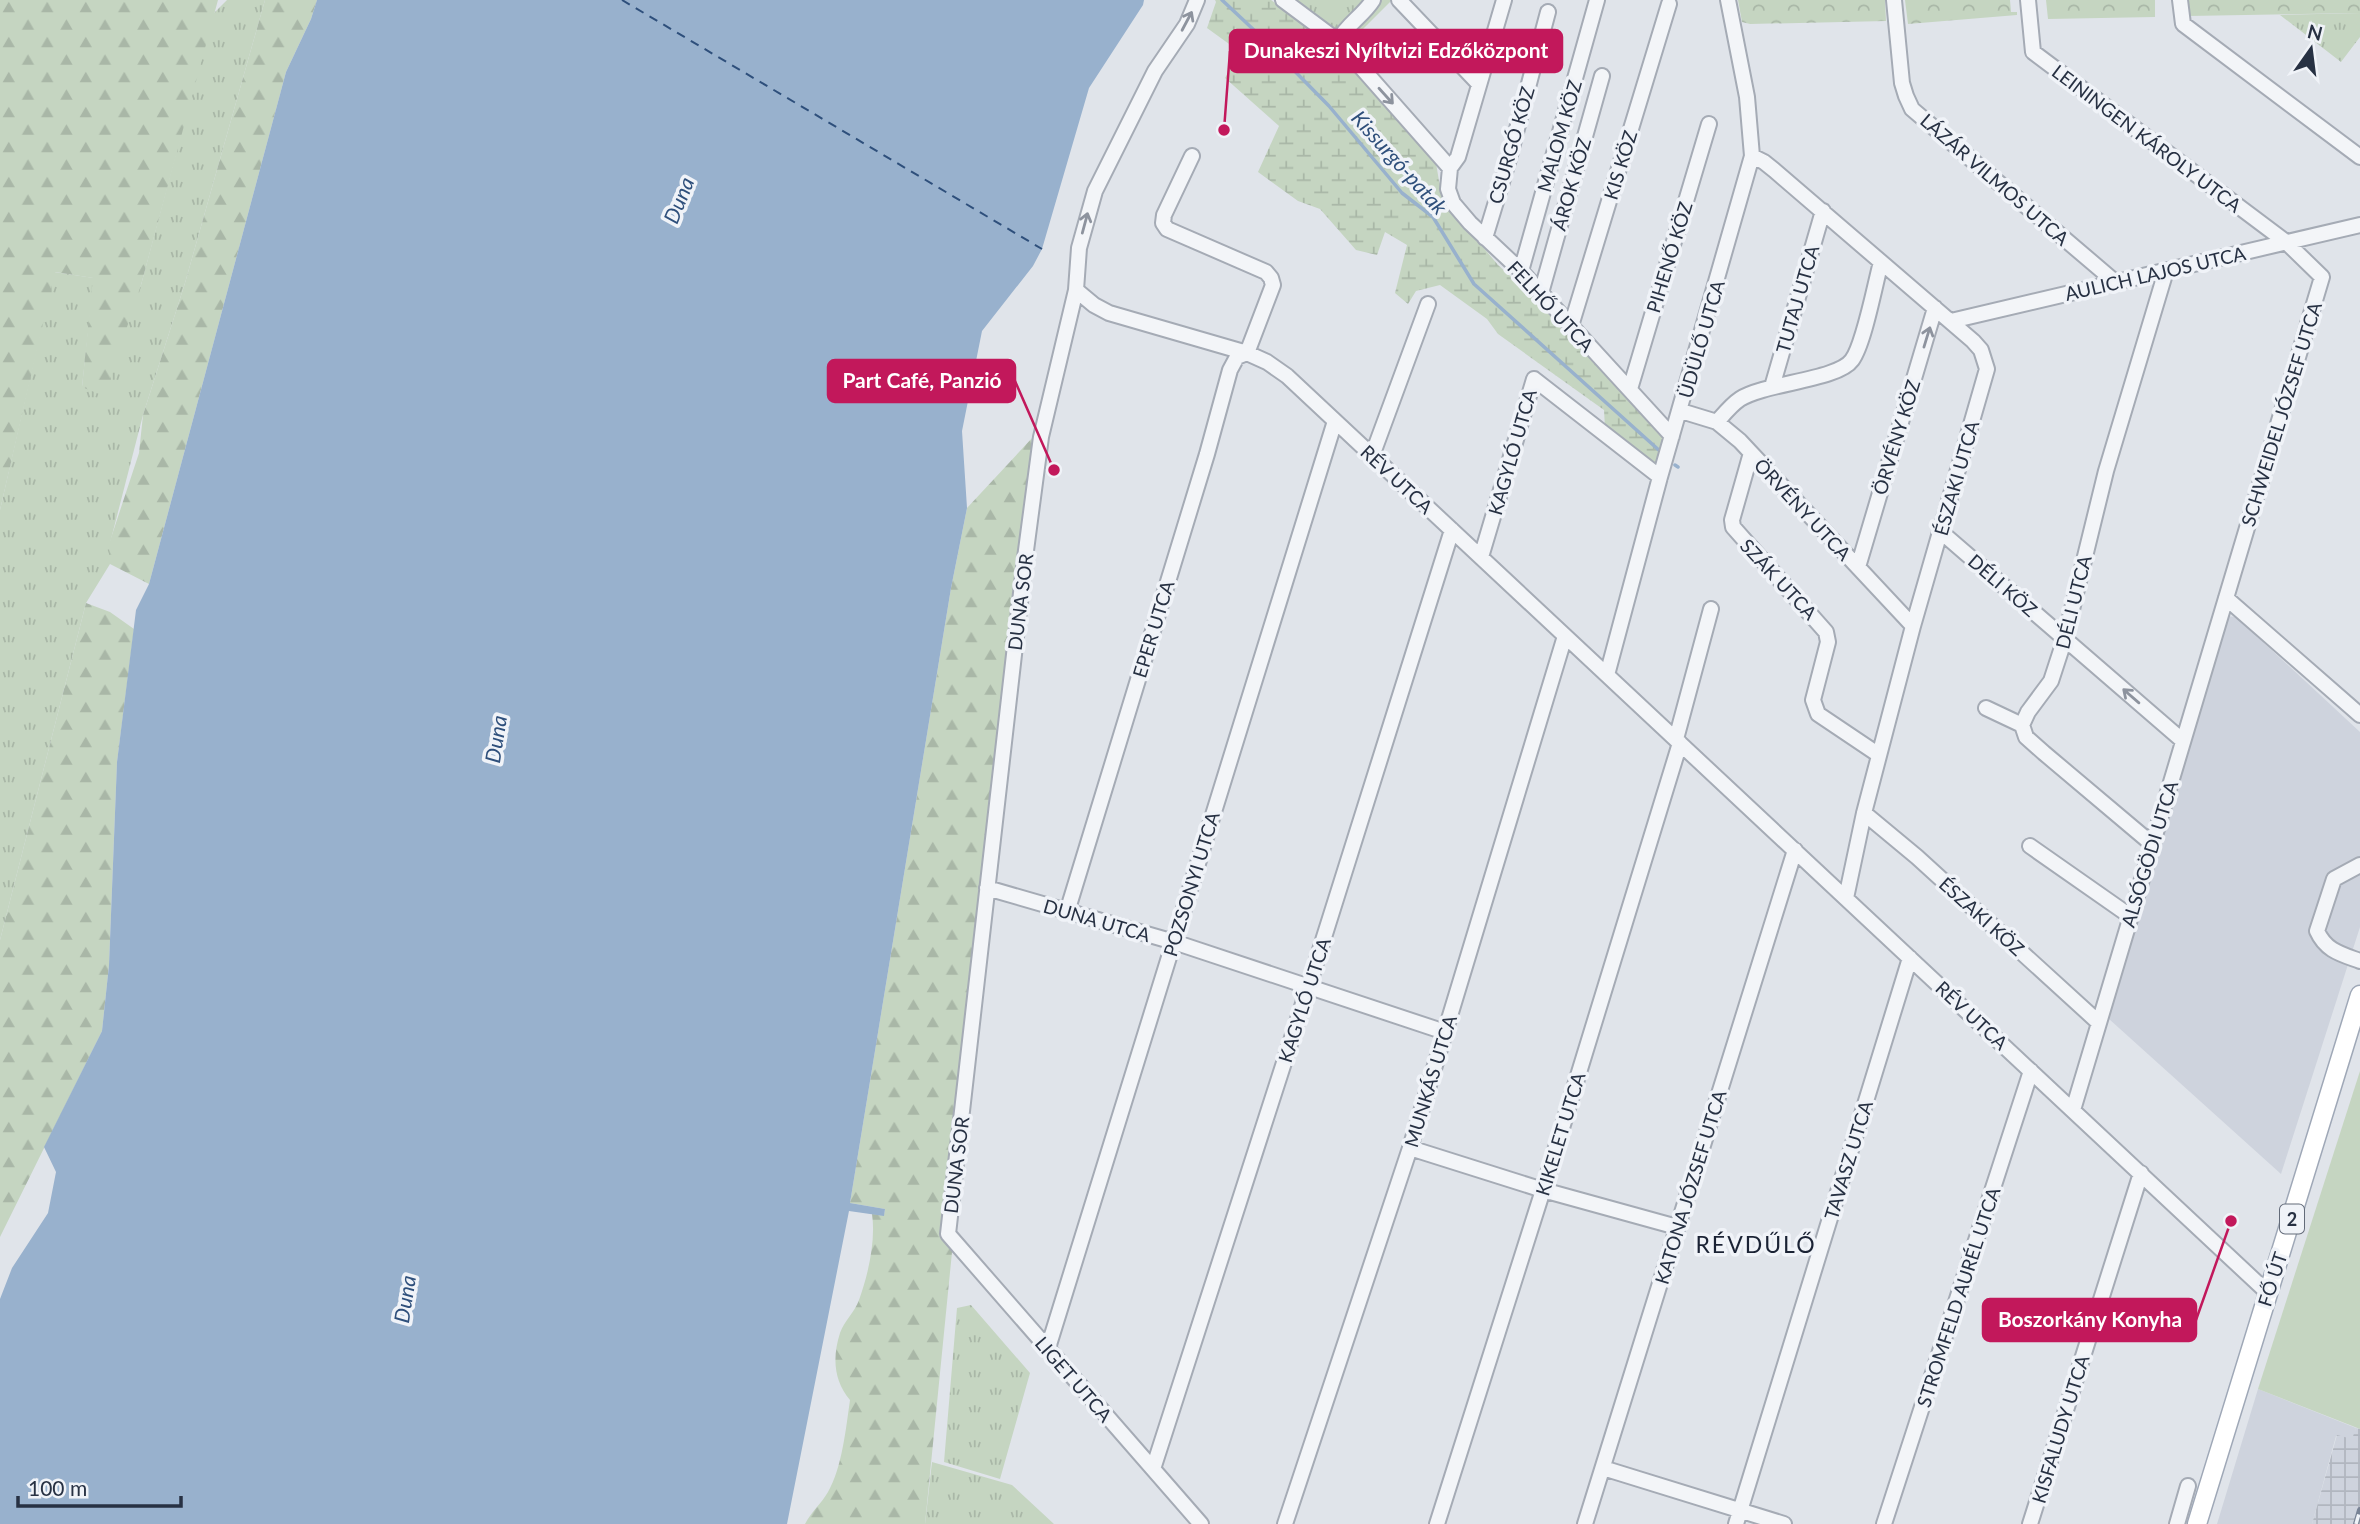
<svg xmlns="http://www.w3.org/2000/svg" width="2360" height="1524" font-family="Lato,sans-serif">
<defs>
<pattern id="industrial-grid" width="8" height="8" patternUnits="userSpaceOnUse" patternTransform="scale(1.75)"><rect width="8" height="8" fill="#ced3dd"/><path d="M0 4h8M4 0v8" fill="none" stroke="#b1b6bf"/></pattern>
<pattern id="grass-tufts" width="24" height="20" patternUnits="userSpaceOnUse" patternTransform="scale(1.75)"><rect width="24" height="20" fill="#c5d5c1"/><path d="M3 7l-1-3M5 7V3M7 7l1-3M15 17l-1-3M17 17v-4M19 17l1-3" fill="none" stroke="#a9b7a7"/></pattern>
<pattern id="forest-firs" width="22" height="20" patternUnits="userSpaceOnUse" patternTransform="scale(1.75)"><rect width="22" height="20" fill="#c5d5c1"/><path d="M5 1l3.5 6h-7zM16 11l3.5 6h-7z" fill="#a9b7a7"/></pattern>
<pattern id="wetland-marsh" width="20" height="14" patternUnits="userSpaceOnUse" patternTransform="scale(1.75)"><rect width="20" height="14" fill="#c5d5c1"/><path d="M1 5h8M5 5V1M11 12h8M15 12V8" fill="none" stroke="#a9b7a7"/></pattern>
<pattern id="park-crowns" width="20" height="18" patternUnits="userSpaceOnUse" patternTransform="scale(1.75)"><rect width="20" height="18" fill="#c5d5c1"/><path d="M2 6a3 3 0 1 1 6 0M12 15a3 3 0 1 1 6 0" fill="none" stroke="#a9b7a7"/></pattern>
</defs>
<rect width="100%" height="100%" fill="#e0e4ea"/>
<path fill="#ced3dd" d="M 2226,616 L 2236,617 L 2360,732 L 2360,927 L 2281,1174 L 2109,1019 Z
M 2258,1389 L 2356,1428 L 2353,1440 L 2336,1436 L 2312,1524 L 2217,1524 Z"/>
<path fill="url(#industrial-grid)" d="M 2356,1428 L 2360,1429 L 2360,1524 L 2312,1524 L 2337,1435 L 2352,1439 Z"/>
<path fill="url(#grass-tufts)" d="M 227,0 L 265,0 L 185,283 L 143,415 L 110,543 L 110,564 L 86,603 L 0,940 L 0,510 L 54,272 L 94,278 L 82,387 L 141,285 L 213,14 Z
M 1297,0 L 1392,0 L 1347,45 Z
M 2360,13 L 2360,37 L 2341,62 L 2280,15 Z
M 971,1305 L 1030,1373 L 1000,1479 L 944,1462 L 957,1308 Z
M 932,1462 L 1012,1485 L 1054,1524 L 925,1524 Z"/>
<path fill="url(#forest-firs)" d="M 0,0 L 218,0 L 141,285 L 104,396 L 82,387 L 93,278 L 55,272 L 0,510 Z
M 265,0 L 317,0 L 311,19 L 286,72 L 149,584 L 110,564 L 109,544 L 139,453 L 143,415 L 185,283 Z
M 1033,437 L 925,1524 L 805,1524 C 811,1512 821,1504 828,1492 C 842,1468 846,1428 850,1400 C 834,1381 832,1358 840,1333 C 844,1321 855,1312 859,1300 C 868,1275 876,1241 872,1214 L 884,1215 L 885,1209 L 850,1203 L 951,588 L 967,508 Z
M 86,603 L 110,612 L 134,629 L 117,762 L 109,965 L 102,1031 L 0,1237 L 0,940 Z"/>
<path fill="url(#wetland-marsh)" d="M 1215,0 L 1271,0 L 1329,43 L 1378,94 L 1436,163 L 1439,181 L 1448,205 L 1467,228 L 1498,265 L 1553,315 L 1670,442 L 1661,467 L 1605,428 L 1604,410 L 1498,334 L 1487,319 L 1440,285 L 1416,291 L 1408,304 L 1395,293 L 1407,245 L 1385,232 L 1377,255 L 1356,250 L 1320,209 L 1298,201 L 1258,172 L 1279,126 L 1225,78 L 1238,55 L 1236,49 L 1207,28 L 1216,2 Z"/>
<path fill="url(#park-crowns)" d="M 1738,0 L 1885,0 L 1886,21 L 1750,24 L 1742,22 Z
M 1905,0 L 2010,0 L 2011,12 L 2017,12 L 2017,15 L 1908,24 Z
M 2046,0 L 2155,0 L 2155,17 L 2048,19 Z
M 2186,0 L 2360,0 L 2360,13 L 2188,16 Z"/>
<path fill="#c5d5c1" d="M 2360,1071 L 2360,1429 L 2258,1389 Z"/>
<path fill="#98b1cd" d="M 317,0 L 1144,0 L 1143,5 L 1089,88 L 1042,249 L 1033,266 L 982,331 L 962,431 L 967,508 L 951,588 L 850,1203 L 885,1209 L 884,1216 L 849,1211 L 787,1524 L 0,1524 L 0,1299 L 12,1268 L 48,1213 L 56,1172 L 44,1147 L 102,1031 L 109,965 L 117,762 L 136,610 L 149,584 L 286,72 L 311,19 Z"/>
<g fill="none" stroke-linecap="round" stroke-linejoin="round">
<path stroke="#98b1cd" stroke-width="3.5" d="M 1222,0 L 1255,31
M 1263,39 L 1329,106 L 1402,193 L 1433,217 L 1474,284 L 1661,452
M 1675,465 L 1678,467"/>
<path stroke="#2e4f7b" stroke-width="2" stroke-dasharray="9 7" stroke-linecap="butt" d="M 622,0 L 1042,249"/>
<defs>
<path id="minor" d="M 1197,0 L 1187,24 L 1155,71 L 1095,191 L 1079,248 L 1076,290 L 1041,437 L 1025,558 L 948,1234 L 1201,1524
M 1283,0 L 1338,41 L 1450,168
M 1399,0 L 1479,84
M 1894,0 L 1902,83 L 1906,96 L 1912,109 L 2114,281
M 2028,0 L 2033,52 L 2286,242 L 2322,277 L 2073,1110
M 2180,0 L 2183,24 L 2360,157
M 1338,41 C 1347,24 1363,16 1373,0
M 1192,156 L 1164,215 L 1163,223 L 1167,229 L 1266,272 L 1271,278 L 1273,285 L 1247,353
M 1752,156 L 1764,162 L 1774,170 L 1973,341 L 1981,350 L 1987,369 L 1913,626 L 1864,813 L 1846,898
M 1450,168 L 1448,189 L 1453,203 L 1470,223 L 1521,271 L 1672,436
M 1450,168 L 1458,157 L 1504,0
M 1485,238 L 1509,159 L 1548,12
M 1521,271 L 1597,0
M 1076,290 L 1094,305 L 1109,313 L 1247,353 L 1267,362 L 1287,376 L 2268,1293
M 1541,293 L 1602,76
M 1951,321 L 2360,225
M 1571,326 L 1669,4
M 1772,387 L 1823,211
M 1630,389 L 1709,124
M 1681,411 L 1717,422 L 1740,441 L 1913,626
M 1717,422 C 1724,414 1731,405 1740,399 C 1765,383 1838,380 1852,360 C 1864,344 1875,284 1881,262
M 1751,453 L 1732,520 L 1733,527 L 1826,632 L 1828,642 L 1813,700 L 1818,714 L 1879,755
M 1372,456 L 1428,304
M 1940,531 L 2183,741
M 1481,557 L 1534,379 L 1660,477
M 1858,567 L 1935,308
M 2226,598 L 2360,715
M 1607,675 L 1660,477 L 1752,156 L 1747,97 L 1728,0
M 1986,708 L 2022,725 L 2026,737 L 2044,753 L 2152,844
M 2022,725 L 2028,712 L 2051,681 L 2065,638 L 2106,471 L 2166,271
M 1676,739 L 1711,609
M 1864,813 L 1917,857 L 2098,1022
M 2030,846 L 2130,916
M 2360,865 L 2334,879 L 2317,931 C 2326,951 2341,954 2360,961
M 987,888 L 1174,942 L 1445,1032
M 1067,912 L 1207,454 L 1230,370 L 1237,357 L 1247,353
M 1410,1148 L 1543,1190 L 1677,1227
M 1048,1348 L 1335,421
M 1603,1468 L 1784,1524
M 1153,1469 L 1309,985 L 1452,530
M 1285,1524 L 1410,1148 L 1565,636
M 1437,1524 L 1543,1190 L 1680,743
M 1585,1524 L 1795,850
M 1736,1524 L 1910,958
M 1884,1524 L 2031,1071
M 2030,1524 L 2141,1173
M 2177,1524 L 2188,1486"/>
<path id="major" d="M 2197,1524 L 2360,995"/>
</defs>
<use href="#minor" stroke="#a5abb5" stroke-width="18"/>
<use href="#major" stroke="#9fa8b7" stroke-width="21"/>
<use href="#minor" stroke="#f3f5f8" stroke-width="14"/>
<use href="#major" stroke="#fff" stroke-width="18"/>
<defs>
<path id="rail" d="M 2356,1524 L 2360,1510"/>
</defs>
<use href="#rail" stroke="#788395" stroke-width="6"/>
<use href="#rail" stroke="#f0f3f8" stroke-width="3.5" stroke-dasharray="10" stroke-linecap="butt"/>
</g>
<defs><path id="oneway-shaft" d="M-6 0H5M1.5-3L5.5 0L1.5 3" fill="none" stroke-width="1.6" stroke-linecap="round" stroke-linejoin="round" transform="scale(1.75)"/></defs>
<g stroke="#8d939e">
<use href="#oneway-shaft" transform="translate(1187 21) rotate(-62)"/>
<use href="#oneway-shaft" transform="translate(1386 96) rotate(48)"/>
<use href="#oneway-shaft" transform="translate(1085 223) rotate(-75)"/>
<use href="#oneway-shaft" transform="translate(1927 337) rotate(-73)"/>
<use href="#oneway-shaft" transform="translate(2131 696) rotate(-139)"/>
</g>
<g text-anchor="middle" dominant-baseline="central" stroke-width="7" stroke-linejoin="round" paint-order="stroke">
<rect fill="#f0f3f8" stroke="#636b79" stroke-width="2" x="2280" y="1204.5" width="24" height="29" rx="5"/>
<g font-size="18" font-weight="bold" fill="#273143">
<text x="2292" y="1219">2</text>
</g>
<g font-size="19" fill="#273143" stroke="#f0f3f8">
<text transform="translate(1559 136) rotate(-74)">MALOM KÖZ</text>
<text transform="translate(2147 138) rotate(37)">LEININGEN KÁROLY UTCA</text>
<text transform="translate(1511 145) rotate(-74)">CSURGÓ KÖZ</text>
<text transform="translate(1620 165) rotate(-73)">KIS KÖZ</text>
<text transform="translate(1995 179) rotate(41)">LÁZÁR VILMOS UTCA</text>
<text transform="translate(1571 184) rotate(-74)">ÁROK KÖZ</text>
<text transform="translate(1669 257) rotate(-73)">PIHENŐ KÖZ</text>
<text transform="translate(2155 273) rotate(-13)">AULICH LAJOS UTCA</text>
<text transform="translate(1797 299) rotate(-74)">TUTAJ UTCA</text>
<text transform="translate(1551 306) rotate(47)">FELHŐ UTCA</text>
<text transform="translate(1701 339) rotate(-74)">ÜDÜLŐ UTCA</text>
<text transform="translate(2281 414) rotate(-73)">SCHWEIDEL JÓZSEF UTCA</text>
<text transform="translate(1896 437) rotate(-73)">ÖRVÉNY KÖZ</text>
<text transform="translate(1512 452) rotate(-74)">KAGYLÓ UTCA</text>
<text transform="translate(1956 478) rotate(-74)">ÉSZAKI UTCA</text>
<text transform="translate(1397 479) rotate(43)">RÉV UTCA</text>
<text transform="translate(1803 509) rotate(47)">ÖRVÉNY UTCA</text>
<text transform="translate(1779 579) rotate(47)">SZÁK UTCA</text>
<text transform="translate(2003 585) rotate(41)">DÉLI KÖZ</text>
<text transform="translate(1020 602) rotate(-83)">DUNA SOR</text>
<text transform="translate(2073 602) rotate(-76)">DÉLI UTCA</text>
<text transform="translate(1153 629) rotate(-73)">EPER UTCA</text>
<text transform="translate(2149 854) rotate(-73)">ALSÓGÖDI UTCA</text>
<text transform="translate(1191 884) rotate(-73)">POZSONYI UTCA</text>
<text transform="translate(1982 916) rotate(42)">ÉSZAKI KÖZ</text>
<text transform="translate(1097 920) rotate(16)">DUNA UTCA</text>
<text transform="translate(1304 1000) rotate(-72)">KAGYLÓ UTCA</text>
<text transform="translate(1972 1015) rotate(43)">RÉV UTCA</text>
<text transform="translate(1430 1081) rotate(-73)">MUNKÁS UTCA</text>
<text transform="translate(1560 1134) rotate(-73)">KIKELET UTCA</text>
<text transform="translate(1848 1160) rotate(-73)">TAVASZ UTCA</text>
<text transform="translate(956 1165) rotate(-83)">DUNA SOR</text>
<text transform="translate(1690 1187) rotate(-73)">KATONA JÓZSEF UTCA</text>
<text transform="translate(2272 1279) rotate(-72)">FŐ ÚT</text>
<text transform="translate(1958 1297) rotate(-72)">STROMFELD AURÉL UTCA</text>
<text transform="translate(1074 1379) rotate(49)">LIGET UTCA</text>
<text transform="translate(2060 1429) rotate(-73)">KISFALUDY UTCA</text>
</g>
<g font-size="21" font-style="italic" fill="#2e4f7b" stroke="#f0f3f8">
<text transform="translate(1400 162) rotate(48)">Kissurgó-patak</text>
<text transform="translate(678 200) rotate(-68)">Duna</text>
<text transform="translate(495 739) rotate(-81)">Duna</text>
<text transform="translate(404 1299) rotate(-81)">Duna</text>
</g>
<g font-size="23" letter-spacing="2" fill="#1a2234" stroke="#f0f3f8">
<text x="1756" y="1244">RÉVDŰLŐ</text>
</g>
</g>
<path fill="none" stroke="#c2185b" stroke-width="2.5" d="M1224 130L1230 51M1054 470L1015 381M2231 1221L2196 1320"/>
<g fill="#c2185b" stroke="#f0f3f8" stroke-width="2.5">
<circle cx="1224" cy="130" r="7"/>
<circle cx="1054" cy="470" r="7"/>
<circle cx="2231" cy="1221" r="7"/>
</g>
<g fill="#c2185b" stroke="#c2185b" stroke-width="2.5">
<rect x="1230" y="30" width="332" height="42" rx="7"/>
<rect x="828" y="360" width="187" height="42" rx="7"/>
<rect x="1983" y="1299" width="213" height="42" rx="7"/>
</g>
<g font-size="21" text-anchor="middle" font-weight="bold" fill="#fff">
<text x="1396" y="58">Dunakeszi Nyíltvizi Edzőközpont</text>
<text x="922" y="388">Part Café, Panzió</text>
<text x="2090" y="1327">Boszorkány Konyha</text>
</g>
<g transform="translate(2311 49) rotate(14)" stroke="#f0f3f8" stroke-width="5" paint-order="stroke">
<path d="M0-5L12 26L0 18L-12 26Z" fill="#273143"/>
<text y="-10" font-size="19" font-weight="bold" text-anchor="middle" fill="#273143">N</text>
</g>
<path d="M18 1496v10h163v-10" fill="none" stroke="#273143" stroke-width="3.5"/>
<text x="28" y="1496" font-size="21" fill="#273143" stroke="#f0f3f8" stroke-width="5" paint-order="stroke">100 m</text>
</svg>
